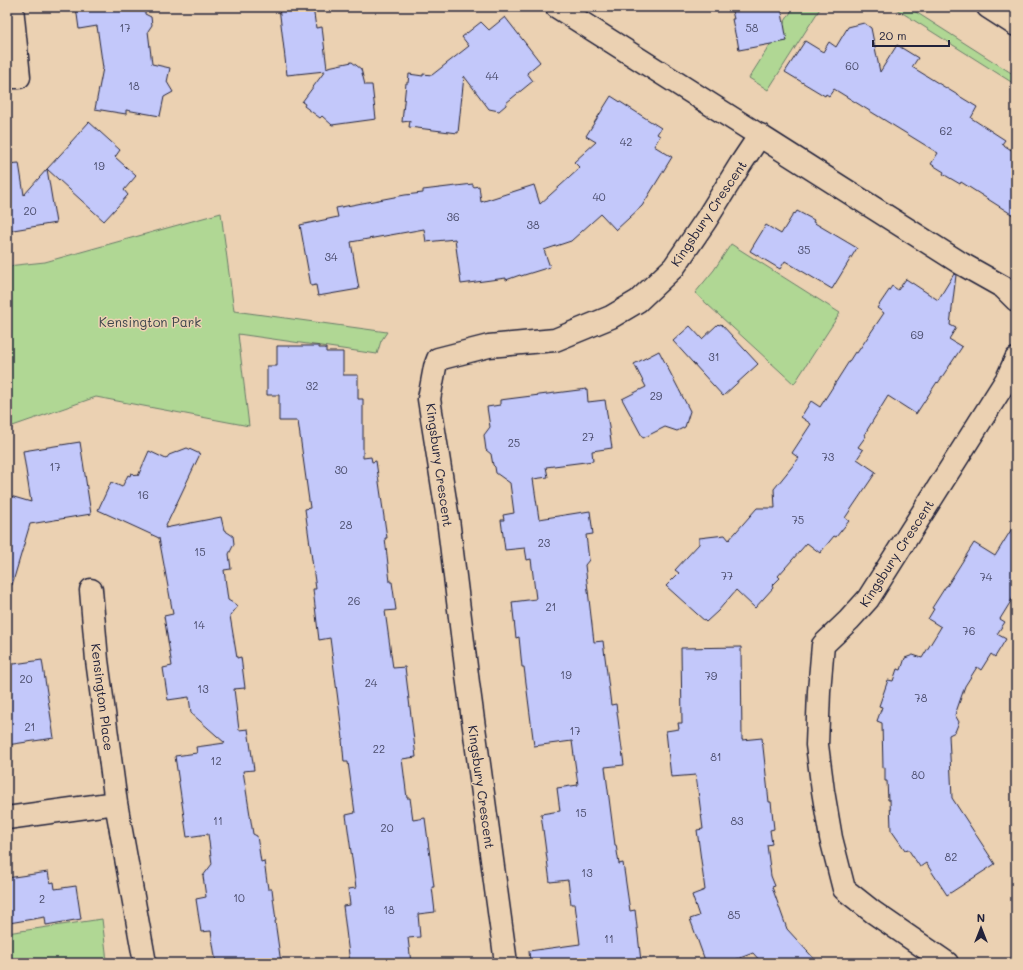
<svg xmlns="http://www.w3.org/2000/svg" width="1023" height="970" font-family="Mali,sans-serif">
<rect width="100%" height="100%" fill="#ebd1b2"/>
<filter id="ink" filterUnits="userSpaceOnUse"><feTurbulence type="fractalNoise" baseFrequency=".025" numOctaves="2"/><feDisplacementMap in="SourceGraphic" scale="8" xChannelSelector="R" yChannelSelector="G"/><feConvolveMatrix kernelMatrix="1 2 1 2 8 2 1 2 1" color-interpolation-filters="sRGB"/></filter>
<g filter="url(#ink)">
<path fill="#b0d794" stroke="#697c68" d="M 794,7 L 821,7 L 768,90 L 749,78 Z
M 893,7 L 908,7 L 1016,76 L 1016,85 Z
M 221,213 L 234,311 L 387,332 L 381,341 L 377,354 L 238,334 L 249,426 L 96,397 L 7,428 L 7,266 L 45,262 Z
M 731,244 L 840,313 L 794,384 L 695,293 L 714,270 Z
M 102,919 L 106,952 L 107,963 L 7,963 L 7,933 Z"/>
<path fill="#c3c8fa" stroke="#22223b" d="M 76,7 L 145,7 L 145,14 L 151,17 L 152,25 L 148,31 L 152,64 L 170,68 L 167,82 L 173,92 L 164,97 L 160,116 L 126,110 L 126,114 L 95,109 L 103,68 L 97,26 L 79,29 Z
M 279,7 L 313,7 L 316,28 L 322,27 L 327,69 L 328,67 L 352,62 L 361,69 L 365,85 L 372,85 L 376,119 L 332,125 L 322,116 L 320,118 L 304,106 L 305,104 L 302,102 L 325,71 L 287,75 Z
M 731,7 L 781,7 L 787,41 L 739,50 L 737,38 L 736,38 L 732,19 L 734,19 Z
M 505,17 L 540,62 L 527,73 L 533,81 L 506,103 L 506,105 L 499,111 L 489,109 L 464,76 L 458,133 L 409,127 L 410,121 L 402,122 L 406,83 L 408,83 L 409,74 L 423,76 L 423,74 L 432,75 L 469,46 L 462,37 L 481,22 L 489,30 Z
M 864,23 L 871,28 L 880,72 L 897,45 L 918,58 L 912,67 L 977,107 L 971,118 L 1005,140 L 1002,144 L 1016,153 L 1016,217 L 961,182 L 960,184 L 943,174 L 944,172 L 931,164 L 938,153 L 834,89 L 829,96 L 826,94 L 825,96 L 785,72 L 805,41 L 823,52 L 829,42 L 836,47 L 848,27 Z
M 611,96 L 661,128 L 657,134 L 660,136 L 654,146 L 672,157 L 642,206 L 616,230 L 601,214 L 571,241 L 544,250 L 550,267 L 521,276 L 520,275 L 506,280 L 506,278 L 461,284 L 455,239 L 426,242 L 424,229 L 351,242 L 359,289 L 318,296 L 316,285 L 311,286 L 300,225 L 338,217 L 336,208 L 405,195 L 423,193 L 423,190 L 473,184 L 473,187 L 479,186 L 481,202 L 534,185 L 540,204 L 580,168 L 574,162 L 596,142 L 586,136 Z
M 89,122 L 120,150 L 115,157 L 136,176 L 124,190 L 128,195 L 104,221 L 47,169 L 71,143 L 70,143 Z
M 19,163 L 24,195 L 47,169 L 56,223 L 7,231 L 7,164 Z
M 797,211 L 814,220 L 813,222 L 857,248 L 832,289 L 785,261 L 780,269 L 750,251 L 766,225 L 781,234 L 794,213 L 795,214 Z
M 954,274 L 956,275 L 950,325 L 956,328 L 949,339 L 962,347 L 938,383 L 937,382 L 916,414 L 888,396 L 864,435 L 866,436 L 858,447 L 863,450 L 857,459 L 876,472 L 845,518 L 849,521 L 836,537 L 834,536 L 820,553 L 807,543 L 778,576 L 780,578 L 772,586 L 773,588 L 755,608 L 736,590 L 718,611 L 706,622 L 666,586 L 679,573 L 675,570 L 699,544 L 699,538 L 725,535 L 729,540 L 757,508 L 775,508 L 774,489 L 799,458 L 792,453 L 811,424 L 801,417 L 811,401 L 820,407 L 855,352 L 857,353 L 884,313 L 877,308 L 892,286 L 898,290 L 906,279 L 938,300 Z
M 718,324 L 719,325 L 721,324 L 758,364 L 723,396 L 673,341 L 690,326 L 702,339 Z
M 277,346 L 319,346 L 319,348 L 326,348 L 326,352 L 343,352 L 343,375 L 358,375 L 358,399 L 363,399 L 363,458 L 371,457 L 372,462 L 376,461 L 387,538 L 385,538 L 390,582 L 392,582 L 396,610 L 385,611 L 393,668 L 405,667 L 416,757 L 402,759 L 407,798 L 410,798 L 413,820 L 425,818 L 434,887 L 432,887 L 435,912 L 418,914 L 420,937 L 408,938 L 411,963 L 350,963 L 343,906 L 350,905 L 348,889 L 356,888 L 346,815 L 355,813 L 348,762 L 344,762 L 342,739 L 343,739 L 330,638 L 319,640 L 313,589 L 316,589 L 305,509 L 310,508 L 298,421 L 279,421 L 279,395 L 267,395 L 267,366 L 277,366 Z
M 659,351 L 690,411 L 685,427 L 677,431 L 665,427 L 643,438 L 622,399 L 646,387 L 634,364 Z
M 587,389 L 588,402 L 605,400 L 612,448 L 592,451 L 593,461 L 546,467 L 548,477 L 533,479 L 539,519 L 590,511 L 593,534 L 586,535 L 589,560 L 585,565 L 594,642 L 603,641 L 611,705 L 616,704 L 624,765 L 605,767 L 615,845 L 616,845 L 619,864 L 623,863 L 630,911 L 635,910 L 641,961 L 627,963 L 530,963 L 529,951 L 580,944 L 575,904 L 571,904 L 568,880 L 550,882 L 541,814 L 560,811 L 557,788 L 578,785 L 572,741 L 534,746 L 524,667 L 522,667 L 519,637 L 516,638 L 512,602 L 536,599 L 531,559 L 527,560 L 525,548 L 505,550 L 501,520 L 504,520 L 503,515 L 514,513 L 510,483 L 496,473 L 495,467 L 493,465 L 491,454 L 486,450 L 484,435 L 490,427 L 487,407 L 500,405 L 500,400 Z
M 80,442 L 91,514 L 30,524 L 12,585 L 7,584 L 7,495 L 31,502 L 23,451 Z
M 187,448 L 200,454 L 165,528 L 221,517 L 224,530 L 233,536 L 234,544 L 229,554 L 231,569 L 224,570 L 228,600 L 238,606 L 230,616 L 237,658 L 241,657 L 245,688 L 234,689 L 239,730 L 248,729 L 254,770 L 243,771 L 253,834 L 257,836 L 261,862 L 264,861 L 268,889 L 272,889 L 276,921 L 275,921 L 281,963 L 216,963 L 211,931 L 201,932 L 196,899 L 206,897 L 203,876 L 212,864 L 208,834 L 187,837 L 175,756 L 197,753 L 196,747 L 225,743 L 191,713 L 189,697 L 168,700 L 163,668 L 172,666 L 164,616 L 173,614 L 159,538 L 98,510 L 111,482 L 122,487 L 128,475 L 130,476 L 131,473 L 138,476 L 149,451 L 166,459 L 169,455 Z
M 1016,522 L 1016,593 L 1000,619 L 1005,622 L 997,634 L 1006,639 L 995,657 L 991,654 L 981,670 L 977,667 L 965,686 L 955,715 L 959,722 L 955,732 L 949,735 L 952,798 L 995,864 L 947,895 L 926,863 L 920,867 L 908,849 L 905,850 L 891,830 L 890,800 L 888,800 L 887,781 L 885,781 L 885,767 L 883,768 L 882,723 L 877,721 L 882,707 L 879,706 L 888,680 L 893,681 L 897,669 L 901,670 L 905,658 L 913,655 L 922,658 L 941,627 L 928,619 L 934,609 L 932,608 L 946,586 L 947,586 L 974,543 L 995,556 Z
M 741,647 L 742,740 L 762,738 L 769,802 L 771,802 L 774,829 L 770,830 L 772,844 L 767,845 L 771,876 L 775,886 L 772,887 L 787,929 L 818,963 L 762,963 L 753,953 L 727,963 L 706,963 L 690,919 L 699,916 L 692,895 L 705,890 L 697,830 L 703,829 L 696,775 L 671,777 L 666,731 L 679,729 L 678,723 L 682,723 L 681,648 Z
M 42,660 L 54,738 L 7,745 L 7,665 Z
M 48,872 L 50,883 L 54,882 L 55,889 L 76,886 L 81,919 L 46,925 L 45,917 L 9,923 L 7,905 L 7,878 Z"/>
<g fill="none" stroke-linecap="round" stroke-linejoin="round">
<defs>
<path id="street" d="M 557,7 L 962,264 L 1003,287 L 1016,300
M 7,77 L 19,77 L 12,7
M 91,590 L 97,660 L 116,803 L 145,963
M 7,818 L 116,803
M 506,963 L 468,683 L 448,519 L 429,399 L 435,367 L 438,359 L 489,346 L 555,340 L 611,317 L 638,301 L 674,267 L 706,220 L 740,165 L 760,135
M 947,963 L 873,912 L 844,889 L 831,838 L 823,791 L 817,745 L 819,691 L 823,645 L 849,620 L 868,599 L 1007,379 L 1016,359"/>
<path id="secondary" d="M 988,7 L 1016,25"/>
</defs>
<use href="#street" stroke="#22223b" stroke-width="25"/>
<use href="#secondary" stroke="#22223b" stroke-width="25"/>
<use href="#street" stroke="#ebd1b2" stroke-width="22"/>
<use href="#secondary" stroke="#ebd1b2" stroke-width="22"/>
</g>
</g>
<g text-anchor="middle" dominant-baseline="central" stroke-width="3" stroke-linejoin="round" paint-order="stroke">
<g font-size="11" fill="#4a4c6b">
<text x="125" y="27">17</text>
<text x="752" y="27">58</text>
<text x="852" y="65">60</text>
<text x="492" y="75">44</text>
<text x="134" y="85">18</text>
<text x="946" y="130">62</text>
<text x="626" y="141">42</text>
<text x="99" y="165">19</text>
<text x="599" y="196">40</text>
<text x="30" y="210">20</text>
<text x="453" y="216">36</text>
<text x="533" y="224">38</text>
<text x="804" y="249">35</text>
<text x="331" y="256">34</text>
<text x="917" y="334">69</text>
<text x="714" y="356">31</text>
<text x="312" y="385">32</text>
<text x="656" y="395">29</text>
<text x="588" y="436">27</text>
<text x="514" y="442">25</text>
<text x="828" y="456">73</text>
<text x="55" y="466">17</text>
<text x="341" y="469">30</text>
<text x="143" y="494">16</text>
<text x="798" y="519">75</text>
<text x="346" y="524">28</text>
<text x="544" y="542">23</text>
<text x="200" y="551">15</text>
<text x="727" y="575">77</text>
<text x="986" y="576">74</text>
<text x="354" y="600">26</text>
<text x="551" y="606">21</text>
<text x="199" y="624">14</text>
<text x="969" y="630">76</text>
<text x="566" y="674">19</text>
<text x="711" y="675">79</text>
<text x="26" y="678">20</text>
<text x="371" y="682">24</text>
<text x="203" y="688">13</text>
<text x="921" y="697">78</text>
<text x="30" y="726">21</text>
<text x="575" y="730">17</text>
<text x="379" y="748">22</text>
<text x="716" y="756">81</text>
<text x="216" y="760">12</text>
<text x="918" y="774">80</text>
<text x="581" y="812">15</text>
<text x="218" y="820">11</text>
<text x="737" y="820">83</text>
<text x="387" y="827">20</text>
<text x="951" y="856">82</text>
<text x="587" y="872">13</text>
<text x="239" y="897">10</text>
<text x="42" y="898">2</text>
<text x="389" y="909">18</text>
<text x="734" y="914">85</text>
<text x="609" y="938">11</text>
</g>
<g font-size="13" fill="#22223b" stroke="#ebd1b2">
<text transform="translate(708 213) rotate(-56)">Kingsbury Crescent</text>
<text transform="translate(440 465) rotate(82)">Kingsbury Crescent</text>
<text transform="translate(896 553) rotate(-57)">Kingsbury Crescent</text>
<text transform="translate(103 697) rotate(83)">Kensington Place</text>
<text transform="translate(482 787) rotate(82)">Kingsbury Crescent</text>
</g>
<g font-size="13" fill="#3e464d" stroke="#ebd1b2">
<text x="150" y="321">Kensington Park</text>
</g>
</g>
<rect width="1023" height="970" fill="none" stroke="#ebd1b2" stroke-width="24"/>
<rect x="12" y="12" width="999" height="946" fill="none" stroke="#22223b" stroke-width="1.5" filter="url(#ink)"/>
<g transform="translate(981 928)" stroke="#ebd1b2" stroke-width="3" paint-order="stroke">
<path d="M0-3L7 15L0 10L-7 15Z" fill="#22223b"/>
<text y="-6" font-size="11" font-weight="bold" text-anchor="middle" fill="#22223b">N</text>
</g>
<path d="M873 40v6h76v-6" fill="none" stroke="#22223b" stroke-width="2"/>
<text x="879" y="40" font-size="12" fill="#22223b" stroke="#ebd1b2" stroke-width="3" paint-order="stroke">20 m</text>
</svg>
